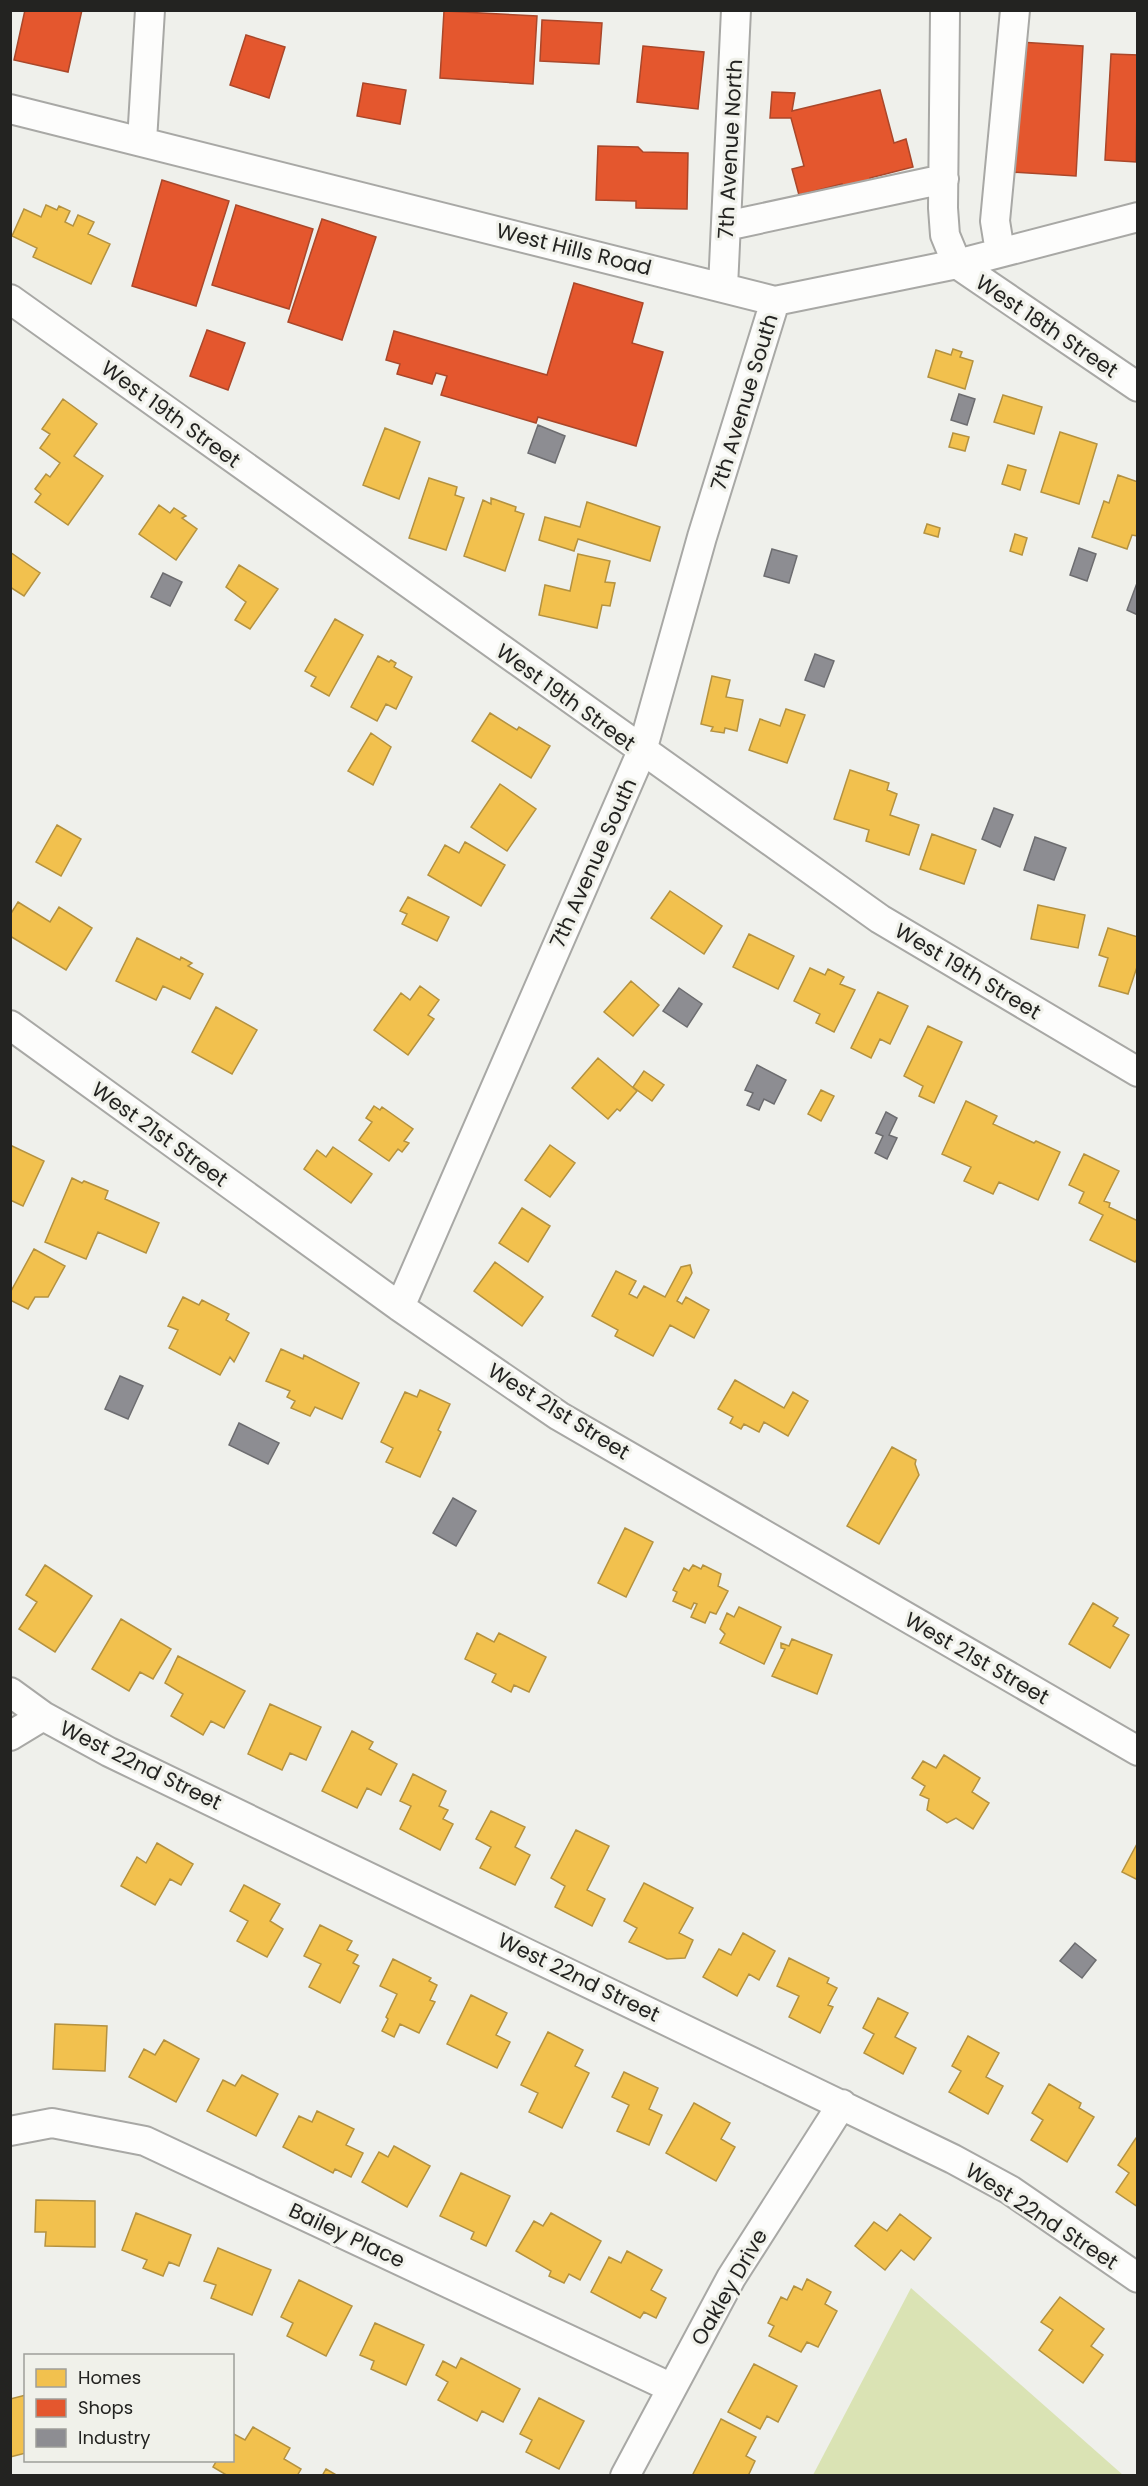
<svg xmlns="http://www.w3.org/2000/svg" width="1148" height="2486" font-family="Poppins,sans-serif">
<rect width="100%" height="100%" fill="#eff0eb"/>
<path fill="#dae3b4" d="M 911,2288 L 1123,2475 L 813,2475 Z"/>
<path fill="#f2c14e" stroke="#b49240" stroke-width="1.5" d="M 46,205 L 57,210 L 59,206 L 70,211 L 65,222 L 73,226 L 78,215 L 94,222 L 88,234 L 110,244 L 91,284 L 33,257 L 37,248 L 12,236 L 24,209 L 41,217 Z
M 953,349 L 962,352 L 960,357 L 973,361 L 965,389 L 928,377 L 936,350 L 951,355 Z
M 1003,395 L 1042,407 L 1034,434 L 994,422 Z
M 63,399 L 97,424 L 74,456 L 103,476 L 68,525 L 35,502 L 41,494 L 35,489 L 46,474 L 50,477 L 60,463 L 40,448 L 50,434 L 42,429 Z
M 385,428 L 420,442 L 399,499 L 363,485 Z
M 1060,432 L 1097,444 L 1079,504 L 1041,492 Z
M 953,433 L 969,437 L 965,451 L 949,447 Z
M 1008,465 L 1026,470 L 1020,490 L 1002,484 Z
M 1118,475 L 1138,482 L 1138,536 L 1132,535 L 1127,549 L 1092,537 L 1104,501 L 1109,503 Z
M 429,478 L 457,487 L 455,495 L 464,498 L 446,550 L 409,538 Z
M 491,498 L 516,507 L 515,511 L 524,514 L 505,571 L 464,556 L 483,500 L 491,504 Z
M 587,502 L 660,527 L 650,561 L 578,539 L 574,551 L 539,540 L 545,517 L 580,527 Z
M 159,505 L 170,513 L 174,508 L 186,516 L 182,518 L 197,529 L 176,560 L 139,534 Z
M 927,524 L 940,528 L 938,537 L 924,533 Z
M 1015,534 L 1027,538 L 1022,555 L 1010,551 Z
M 10,552 L 40,573 L 24,596 L 10,587 Z
M 578,554 L 610,561 L 605,582 L 615,583 L 610,606 L 602,605 L 597,628 L 539,615 L 545,585 L 570,591 Z
M 239,565 L 278,589 L 250,629 L 235,620 L 246,602 L 226,587 Z
M 335,619 L 363,635 L 329,696 L 311,686 L 316,677 L 305,671 Z
M 378,656 L 389,662 L 391,660 L 396,663 L 394,667 L 412,677 L 396,709 L 386,704 L 377,721 L 351,707 Z
M 712,676 L 730,680 L 726,697 L 743,700 L 737,731 L 725,728 L 724,733 L 711,731 L 713,727 L 701,724 Z
M 786,709 L 805,715 L 787,763 L 749,750 L 760,719 L 780,726 Z
M 490,713 L 517,730 L 519,727 L 550,746 L 531,778 L 472,741 Z
M 371,733 L 391,747 L 373,785 L 348,771 Z
M 850,770 L 889,783 L 887,790 L 897,794 L 890,815 L 919,825 L 909,855 L 866,841 L 869,830 L 834,819 Z
M 500,784 L 536,809 L 507,851 L 471,827 Z
M 57,825 L 81,839 L 61,876 L 36,862 Z
M 932,834 L 976,850 L 964,884 L 920,869 Z
M 465,842 L 505,865 L 481,906 L 428,875 L 445,845 L 459,853 Z
M 670,891 L 722,926 L 704,954 L 651,918 Z
M 408,897 L 449,917 L 437,941 L 402,924 L 407,914 L 400,911 Z
M 18,902 L 50,922 L 59,907 L 92,928 L 66,970 L 10,936 L 10,915 Z
M 1038,905 L 1085,915 L 1078,948 L 1031,939 Z
M 1108,928 L 1138,937 L 1138,964 L 1128,994 L 1099,986 L 1108,958 L 1099,955 Z
M 749,934 L 794,956 L 778,989 L 733,967 Z
M 137,938 L 180,960 L 181,957 L 192,963 L 188,966 L 203,974 L 190,999 L 163,986 L 156,1000 L 116,981 Z
M 810,968 L 825,975 L 828,969 L 844,977 L 840,984 L 855,990 L 834,1032 L 816,1023 L 820,1014 L 794,1001 Z
M 631,981 L 659,1005 L 633,1036 L 604,1012 Z
M 420,986 L 439,1000 L 428,1015 L 434,1019 L 408,1055 L 374,1030 L 401,993 L 410,1000 Z
M 878,992 L 908,1006 L 890,1044 L 880,1039 L 871,1058 L 851,1048 Z
M 216,1007 L 257,1030 L 232,1074 L 192,1052 Z
M 928,1026 L 962,1042 L 934,1103 L 919,1096 L 923,1086 L 904,1076 Z
M 598,1058 L 637,1091 L 620,1111 L 617,1109 L 608,1119 L 572,1088 Z
M 644,1071 L 664,1085 L 652,1101 L 633,1087 Z
M 821,1090 L 834,1096 L 821,1121 L 808,1114 Z
M 966,1101 L 997,1116 L 993,1124 L 1034,1143 L 1036,1141 L 1060,1152 L 1038,1200 L 999,1182 L 993,1194 L 964,1181 L 971,1167 L 942,1154 Z
M 374,1106 L 380,1110 L 382,1107 L 413,1129 L 404,1141 L 409,1143 L 402,1152 L 398,1149 L 389,1161 L 359,1140 L 372,1122 L 366,1118 Z
M 10,1145 L 44,1161 L 23,1206 L 10,1200 Z
M 550,1145 L 575,1163 L 550,1197 L 525,1180 Z
M 333,1147 L 372,1174 L 351,1203 L 304,1169 L 317,1150 L 326,1157 Z
M 1084,1154 L 1119,1171 L 1104,1201 L 1110,1203 L 1109,1207 L 1138,1221 L 1138,1258 L 1135,1262 L 1090,1240 L 1103,1215 L 1079,1203 L 1084,1192 L 1069,1185 Z
M 72,1178 L 82,1183 L 84,1181 L 108,1191 L 105,1199 L 159,1223 L 146,1253 L 98,1232 L 86,1259 L 45,1242 Z
M 522,1208 L 550,1226 L 528,1262 L 499,1243 Z
M 34,1249 L 65,1266 L 48,1297 L 35,1297 L 28,1309 L 10,1300 L 10,1293 Z
M 495,1262 L 543,1297 L 522,1326 L 474,1291 Z
M 690,1265 L 692,1273 L 677,1301 L 682,1304 L 686,1297 L 709,1310 L 694,1338 L 670,1325 L 653,1356 L 615,1336 L 618,1330 L 592,1316 L 616,1271 L 636,1281 L 629,1294 L 637,1298 L 644,1286 L 665,1297 L 681,1267 Z
M 183,1297 L 199,1305 L 202,1300 L 229,1314 L 226,1320 L 249,1333 L 234,1362 L 230,1357 L 220,1375 L 169,1348 L 178,1330 L 168,1326 Z
M 281,1349 L 303,1359 L 304,1355 L 359,1383 L 342,1419 L 315,1407 L 310,1416 L 291,1408 L 295,1401 L 287,1397 L 290,1391 L 266,1381 Z
M 735,1380 L 784,1408 L 793,1392 L 808,1401 L 788,1436 L 764,1422 L 759,1432 L 744,1424 L 741,1429 L 730,1423 L 733,1417 L 718,1409 Z
M 420,1390 L 450,1404 L 438,1430 L 441,1432 L 420,1477 L 386,1462 L 393,1448 L 381,1442 L 405,1392 L 417,1397 Z
M 892,1447 L 916,1460 L 915,1464 L 919,1475 L 879,1544 L 847,1526 Z
M 625,1528 L 653,1542 L 626,1597 L 598,1583 Z
M 45,1565 L 92,1596 L 55,1652 L 19,1629 L 37,1602 L 26,1595 Z
M 693,1565 L 701,1569 L 703,1565 L 721,1574 L 718,1586 L 728,1591 L 716,1614 L 710,1612 L 705,1623 L 691,1617 L 697,1604 L 694,1603 L 691,1609 L 673,1601 L 677,1592 L 673,1590 L 684,1568 L 689,1571 Z
M 1093,1603 L 1118,1618 L 1113,1626 L 1129,1635 L 1110,1668 L 1069,1644 Z
M 739,1607 L 781,1627 L 764,1664 L 720,1643 L 725,1634 L 720,1629 L 727,1613 L 734,1617 Z
M 121,1619 L 171,1649 L 153,1679 L 140,1672 L 129,1691 L 92,1669 Z
M 477,1633 L 494,1642 L 499,1633 L 546,1657 L 529,1692 L 514,1685 L 511,1692 L 492,1682 L 496,1674 L 465,1659 Z
M 792,1639 L 832,1655 L 817,1694 L 772,1676 L 785,1649 L 781,1648 L 781,1643 L 789,1646 Z
M 178,1656 L 245,1691 L 224,1728 L 211,1721 L 203,1735 L 171,1716 L 183,1694 L 165,1683 Z
M 270,1704 L 321,1727 L 306,1760 L 290,1753 L 282,1770 L 248,1754 Z
M 352,1731 L 373,1742 L 369,1749 L 397,1764 L 381,1795 L 367,1788 L 357,1808 L 322,1791 Z
M 944,1755 L 980,1778 L 972,1792 L 989,1803 L 973,1829 L 956,1818 L 947,1823 L 927,1810 L 929,1799 L 920,1795 L 925,1786 L 912,1778 L 923,1761 L 936,1768 Z
M 413,1774 L 446,1791 L 439,1806 L 448,1810 L 443,1819 L 453,1824 L 440,1850 L 400,1829 L 411,1806 L 400,1801 Z
M 491,1811 L 525,1827 L 515,1847 L 530,1855 L 515,1885 L 480,1868 L 491,1847 L 476,1839 Z
M 576,1830 L 609,1846 L 587,1890 L 605,1899 L 592,1926 L 555,1907 L 565,1886 L 551,1878 Z
M 1138,1842 L 1138,1880 L 1122,1872 Z
M 157,1843 L 193,1864 L 181,1885 L 170,1879 L 155,1905 L 121,1886 L 137,1857 L 146,1863 Z
M 644,1883 L 693,1908 L 679,1933 L 693,1940 L 685,1958 L 667,1959 L 629,1942 L 637,1928 L 624,1921 Z
M 244,1885 L 280,1904 L 270,1921 L 283,1929 L 267,1957 L 237,1941 L 248,1921 L 230,1911 Z
M 320,1925 L 352,1941 L 347,1950 L 358,1955 L 353,1963 L 359,1966 L 340,2003 L 309,1987 L 321,1964 L 304,1956 Z
M 743,1933 L 775,1951 L 759,1980 L 749,1974 L 737,1996 L 703,1977 L 719,1949 L 731,1955 Z
M 789,1958 L 829,1978 L 827,1983 L 837,1988 L 828,2005 L 833,2007 L 820,2033 L 789,2017 L 799,1996 L 777,1986 Z
M 393,1959 L 431,1978 L 429,1981 L 437,1985 L 430,2000 L 435,2002 L 419,2033 L 400,2024 L 394,2037 L 382,2031 L 388,2019 L 386,2017 L 397,1994 L 380,1986 Z
M 471,1995 L 507,2013 L 496,2035 L 510,2042 L 497,2068 L 447,2044 Z
M 878,1998 L 908,2013 L 895,2037 L 916,2048 L 903,2074 L 864,2053 L 874,2034 L 863,2028 Z
M 55,2024 L 107,2026 L 105,2071 L 53,2069 Z
M 548,2032 L 583,2050 L 575,2066 L 589,2073 L 562,2128 L 529,2112 L 538,2093 L 521,2085 Z
M 968,2036 L 999,2053 L 986,2077 L 1003,2086 L 988,2114 L 949,2092 L 961,2071 L 952,2066 Z
M 164,2040 L 199,2059 L 176,2102 L 129,2077 L 144,2049 L 155,2055 Z
M 624,2072 L 658,2088 L 649,2109 L 662,2115 L 649,2145 L 617,2131 L 629,2105 L 612,2097 Z
M 242,2075 L 278,2094 L 256,2136 L 207,2111 L 223,2080 L 235,2086 Z
M 1049,2084 L 1081,2103 L 1079,2108 L 1094,2117 L 1067,2162 L 1031,2140 L 1043,2120 L 1032,2113 Z
M 694,2103 L 730,2123 L 721,2139 L 735,2147 L 716,2181 L 666,2153 Z
M 317,2111 L 354,2129 L 346,2145 L 363,2153 L 351,2177 L 335,2169 L 333,2173 L 283,2147 L 299,2116 L 312,2122 Z
M 1136,2138 L 1138,2138 L 1138,2207 L 1116,2192 L 1129,2173 L 1118,2165 Z
M 394,2146 L 430,2166 L 407,2207 L 362,2182 L 379,2152 L 388,2157 Z
M 461,2173 L 510,2196 L 486,2246 L 471,2239 L 474,2232 L 440,2216 Z
M 36,2200 L 95,2201 L 95,2247 L 45,2246 L 46,2232 L 35,2232 Z
M 136,2213 L 191,2235 L 179,2266 L 169,2262 L 163,2276 L 143,2268 L 147,2260 L 122,2250 Z
M 551,2213 L 601,2241 L 580,2280 L 569,2274 L 564,2283 L 549,2276 L 551,2271 L 516,2251 L 534,2221 L 543,2226 Z
M 900,2214 L 931,2238 L 914,2260 L 901,2250 L 885,2270 L 855,2246 L 874,2222 L 887,2231 Z
M 218,2248 L 271,2270 L 252,2315 L 211,2298 L 216,2285 L 204,2281 Z
M 627,2251 L 662,2270 L 651,2290 L 666,2298 L 656,2318 L 644,2312 L 640,2318 L 591,2292 L 609,2257 L 621,2263 Z
M 807,2279 L 831,2292 L 825,2304 L 837,2311 L 818,2347 L 807,2342 L 801,2352 L 769,2336 L 774,2326 L 768,2323 L 781,2297 L 787,2300 L 794,2286 L 802,2290 Z
M 299,2280 L 352,2306 L 326,2356 L 287,2336 L 293,2323 L 281,2317 Z
M 1060,2297 L 1104,2329 L 1091,2346 L 1103,2355 L 1083,2383 L 1039,2350 L 1053,2330 L 1041,2322 Z
M 375,2323 L 424,2345 L 406,2385 L 371,2369 L 374,2361 L 360,2355 Z
M 461,2358 L 520,2389 L 503,2422 L 482,2411 L 477,2421 L 438,2400 L 448,2382 L 436,2375 L 443,2361 L 456,2368 Z
M 754,2364 L 797,2386 L 778,2422 L 767,2416 L 760,2429 L 728,2412 Z
M 26,2395 L 26,2453 L 10,2457 L 10,2399 Z
M 539,2398 L 584,2421 L 559,2469 L 526,2452 L 532,2440 L 520,2434 Z
M 721,2419 L 756,2437 L 746,2456 L 755,2461 L 748,2476 L 692,2476 Z
M 253,2427 L 290,2448 L 284,2459 L 301,2469 L 297,2476 L 228,2476 L 213,2467 L 217,2460 L 232,2460 L 232,2433 L 245,2440 Z
M 326,2469 L 338,2476 L 322,2476 Z"/>
<path fill="#e4572e" stroke="#aa472a" stroke-width="1.5" d="M 25,10 L 82,10 L 68,72 L 14,60 Z
M 444,11 L 537,16 L 533,84 L 440,78 Z
M 542,20 L 602,23 L 599,64 L 540,61 Z
M 246,35 L 285,47 L 269,98 L 230,85 Z
M 1019,42 L 1083,46 L 1076,176 L 1012,172 Z
M 643,46 L 704,52 L 698,109 L 637,102 Z
M 1111,54 L 1138,55 L 1136,162 L 1105,160 Z
M 363,83 L 406,90 L 400,124 L 357,116 Z
M 880,90 L 894,143 L 906,139 L 913,167 L 870,178 L 872,185 L 844,192 L 842,184 L 799,195 L 792,169 L 804,166 L 791,118 L 770,118 L 772,92 L 795,93 L 792,111 Z
M 598,146 L 638,147 L 643,152 L 688,153 L 687,209 L 636,208 L 636,201 L 596,200 Z
M 162,180 L 229,201 L 196,306 L 132,286 Z
M 236,205 L 313,229 L 289,309 L 212,285 Z
M 322,219 L 376,237 L 342,340 L 288,322 Z
M 574,283 L 643,303 L 632,343 L 663,352 L 636,446 L 538,417 L 536,423 L 441,395 L 447,376 L 436,373 L 432,384 L 397,374 L 400,364 L 386,360 L 394,331 L 547,375 Z
M 207,330 L 245,343 L 228,390 L 190,376 Z"/>
<path fill="#8d8d92" stroke="#6d6d70" stroke-width="1.5" d="M 959,394 L 975,399 L 967,425 L 951,420 Z
M 538,425 L 565,436 L 555,463 L 528,453 Z
M 1079,548 L 1096,554 L 1087,581 L 1070,575 Z
M 772,549 L 797,556 L 789,583 L 764,576 Z
M 163,573 L 182,582 L 170,606 L 151,597 Z
M 1137,583 L 1138,584 L 1138,615 L 1127,610 Z
M 815,654 L 834,661 L 824,687 L 805,680 Z
M 994,808 L 1013,815 L 1000,847 L 982,839 Z
M 1035,837 L 1066,848 L 1054,880 L 1024,870 Z
M 679,988 L 702,1004 L 687,1027 L 663,1011 Z
M 757,1065 L 786,1080 L 774,1104 L 764,1099 L 759,1110 L 747,1105 L 753,1093 L 745,1090 Z
M 886,1112 L 897,1118 L 889,1135 L 897,1138 L 887,1159 L 875,1153 L 883,1136 L 876,1133 Z
M 120,1376 L 143,1386 L 128,1419 L 105,1409 Z
M 239,1423 L 279,1443 L 268,1464 L 229,1445 Z
M 453,1498 L 476,1511 L 456,1546 L 433,1533 Z
M 1075,1943 L 1096,1960 L 1082,1978 L 1060,1961 Z"/>
<g fill="none" stroke-linecap="round" stroke-linejoin="round">
<defs>
<path id="minor" d="M 945,13 L 943,208 L 945,235 L 957,264 L 1138,387
M 10,109 L 775,301 L 957,264 L 1138,217
M 142,141 L 150,10
M 726,226 L 944,179
M 1000,252 L 995,221 L 1015,10
M 723,287 L 736,10
M 10,299 L 880,919 L 1138,1072
M 10,1025 L 400,1307 L 559,1416 L 1138,1751
M 400,1307 L 642,751 L 702,537 L 775,301
M 10,1692 L 43,1716 L 109,1752 L 953,2159 L 1010,2190 L 1138,2278
M 10,1736 L 43,1716
M 10,2131 L 52,2123 L 145,2141 L 672,2388
M 625,2476 L 731,2278 L 842,2104"/>
</defs>
<use href="#minor" stroke="#a8a8a5" stroke-width="32"/>
<use href="#minor" stroke="#fdfdfc" stroke-width="28"/>
</g>
<g text-anchor="middle" dominant-baseline="central" stroke-width="6" stroke-linejoin="round" paint-order="stroke">
<g font-size="21" fill="#232321" stroke="#f0f1ea">
<text transform="translate(730 149) rotate(-87)">7th Avenue North</text>
<text transform="translate(574 249) rotate(14)">West Hills Road</text>
<text transform="translate(1047 326) rotate(34)">West 18th Street</text>
<text transform="translate(744 402) rotate(-73)">7th Avenue South</text>
<text transform="translate(171 414) rotate(36)">West 19th Street</text>
<text transform="translate(566 697) rotate(36)">West 19th Street</text>
<text transform="translate(593 863) rotate(-66)">7th Avenue South</text>
<text transform="translate(968 971) rotate(31)">West 19th Street</text>
<text transform="translate(160 1134) rotate(36)">West 21st Street</text>
<text transform="translate(559 1411) rotate(32)">West 21st Street</text>
<text transform="translate(977 1658) rotate(30)">West 21st Street</text>
<text transform="translate(141 1765) rotate(26)">West 22nd Street</text>
<text transform="translate(579 1977) rotate(26)">West 22nd Street</text>
<text transform="translate(1042 2216) rotate(33)">West 22nd Street</text>
<text transform="translate(347 2235) rotate(25)">Bailey Place</text>
<text transform="translate(729 2287) rotate(-60)">Oakley Drive</text>
</g>
</g>
<rect width="1148" height="2486" fill="none" stroke="#232321" stroke-width="24"/>
<rect x="24" y="2354" width="210" height="108" fill="#f0f1ea" stroke="#9e9f9a" stroke-width="1.5"/>
<rect x="36" y="2369" width="30" height="18" fill="#f2c14e" stroke="#9e9f9a" stroke-width="1.5"/>
<text x="78" y="2384" font-size="18" fill="#232321">Homes</text>
<rect x="36" y="2399" width="30" height="18" fill="#e4572e" stroke="#9e9f9a" stroke-width="1.5"/>
<text x="78" y="2414" font-size="18" fill="#232321">Shops</text>
<rect x="36" y="2429" width="30" height="18" fill="#8d8d92" stroke="#9e9f9a" stroke-width="1.5"/>
<text x="78" y="2444" font-size="18" fill="#232321">Industry</text>
</svg>
